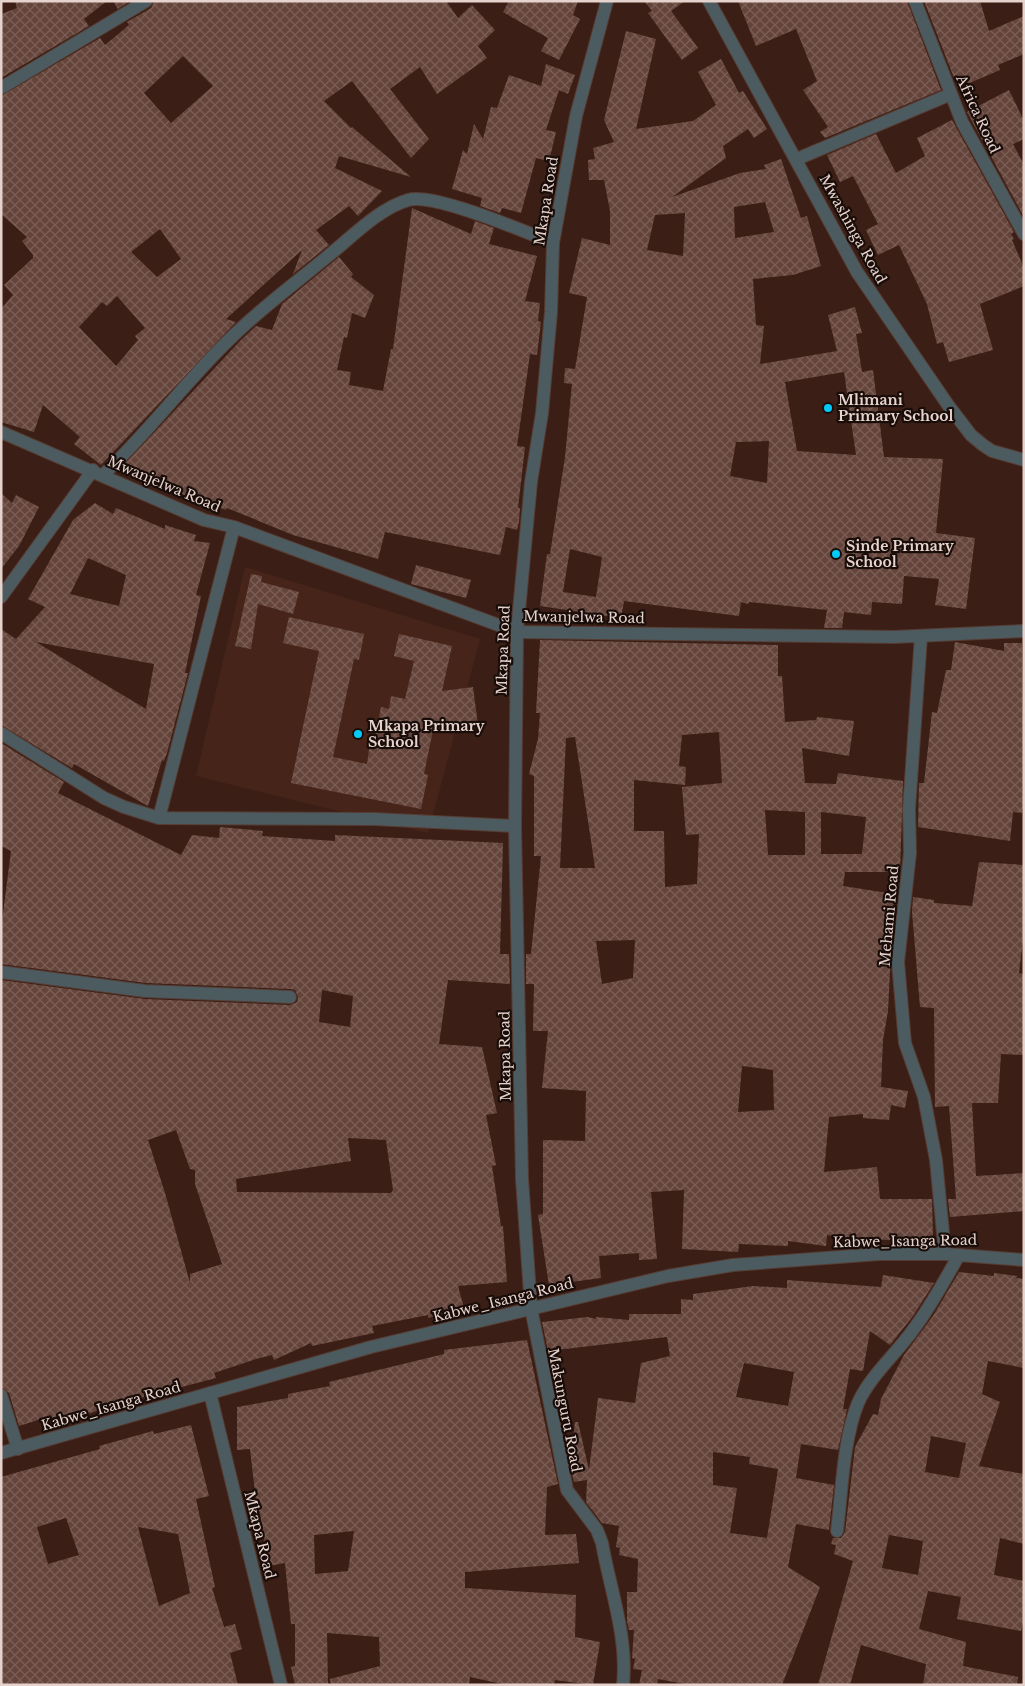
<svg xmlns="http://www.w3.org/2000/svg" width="1025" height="1686" font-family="'Libre Baskerville',serif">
<defs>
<pattern id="building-cross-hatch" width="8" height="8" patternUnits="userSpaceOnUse" patternTransform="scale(1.25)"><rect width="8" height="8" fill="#65453b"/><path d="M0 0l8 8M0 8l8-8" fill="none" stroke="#7b5f56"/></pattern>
</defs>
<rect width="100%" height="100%" fill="#3b1f16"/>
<path fill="#472419" d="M 245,567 L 480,639 L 428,833 L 196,776 Z"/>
<path fill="url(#building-cross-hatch)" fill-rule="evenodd" d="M 15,1 L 107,1 L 84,19 L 89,26 L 1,78 L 1,14 L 17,8 Z
M 113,1 L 130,1 L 118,9 Z
M 154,1 L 446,1 L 458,18 L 472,5 L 495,30 L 478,46 L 487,58 L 437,94 L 420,67 L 390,89 L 429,139 L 411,158 L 352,81 L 324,101 L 351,128 L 352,127 L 411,177 L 339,156 L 335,168 L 382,191 L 358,216 L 349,206 L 316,230 L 329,245 L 293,274 L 302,250 L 226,319 L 236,322 L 101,465 L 74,444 L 80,437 L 43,405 L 34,432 L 1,422 L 1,309 L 13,295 L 4,285 L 33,258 L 33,255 L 22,241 L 27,237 L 1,214 L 1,96 L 100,38 L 105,45 L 129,25 L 127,22 L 151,8 ZM 183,56 L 213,86 L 171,123 L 144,93 ZM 160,229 L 181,259 L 157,277 L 131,252 ZM 117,296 L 145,328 L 135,336 L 138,340 L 116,366 L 79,327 L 102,302 L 107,306 Z
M 509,1 L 578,1 L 573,15 L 580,19 L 559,60 L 541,51 L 548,38 L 503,12 Z
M 644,1 L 685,1 L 671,11 L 698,48 L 682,60 L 648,13 L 652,11 Z
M 738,1 L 907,1 L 941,90 L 825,138 L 820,132 L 828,127 L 803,90 L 817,81 L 796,29 L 756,46 Z
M 924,1 L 980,1 L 989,31 L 1024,16 L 1024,54 L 998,65 L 1000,70 L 958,88 Z
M 626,31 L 656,39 L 636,129 L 693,121 L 716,105 L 698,72 L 721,59 L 739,93 L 743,91 L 767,129 L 754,138 L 748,129 L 723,146 L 726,158 L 672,197 L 740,173 L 766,169 L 764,165 L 781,159 L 801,218 L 807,216 L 821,266 L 793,275 L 753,279 L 756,325 L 764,326 L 760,364 L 837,351 L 828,315 L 855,307 L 862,333 L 856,334 L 862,372 L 873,370 L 884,457 L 943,459 L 936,533 L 975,538 L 966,609 L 935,605 L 939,579 L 904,576 L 902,604 L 872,602 L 871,615 L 844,612 L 842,628 L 824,628 L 827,610 L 749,602 L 748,604 L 741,602 L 739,616 L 624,601 L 621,618 L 540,606 L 547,554 L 550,554 L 565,457 L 572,384 L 564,383 L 565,368 L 575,369 L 587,297 L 569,293 L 582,238 L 610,245 L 610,211 L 604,180 L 589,180 L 588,160 L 595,159 L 593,148 L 614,142 L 604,120 ZM 765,202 L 774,232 L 735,238 L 734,207 ZM 685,213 L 683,256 L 647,250 L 655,215 ZM 844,372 L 856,455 L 797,451 L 785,382 ZM 769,441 L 767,483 L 730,476 L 736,442 ZM 570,549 L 602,557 L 596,597 L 563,592 Z
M 546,64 L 575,75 L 568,94 L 559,90 L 546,130 L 556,132 L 549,161 L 536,158 L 521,213 L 502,208 L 500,213 L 480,206 L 482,198 L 452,189 L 463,150 L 467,154 L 474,124 L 483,139 L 491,107 L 497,108 L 509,75 L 541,86 Z
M 1009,90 L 1024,121 L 1024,139 L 1013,144 L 1024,165 L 1024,217 L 967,112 Z
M 952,120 L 1014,232 L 1011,234 L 1014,239 L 1012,240 L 1024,268 L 1024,286 L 980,304 L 993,350 L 949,362 L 943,342 L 937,344 L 927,304 L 899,245 L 878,255 L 866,230 L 878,224 L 853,176 L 840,182 L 827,155 L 876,134 L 896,173 L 925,156 L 917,138 Z
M 412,208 L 471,234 L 475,221 L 494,228 L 489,244 L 537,256 L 525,301 L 540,303 L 538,321 L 541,322 L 537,355 L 530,354 L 517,446 L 525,447 L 518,508 L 520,508 L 519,522 L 517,530 L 506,527 L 500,555 L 385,532 L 378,559 L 293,535 L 227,508 L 226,510 L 118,471 L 241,340 L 256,326 L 272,330 L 282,304 L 339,257 L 353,274 L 351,277 L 374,295 L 365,318 L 352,313 L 347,338 L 344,337 L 337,370 L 351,372 L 349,385 L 383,391 L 391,349 L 393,349 Z
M 1,493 L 12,503 L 16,495 L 39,507 L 19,546 L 1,569 Z
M 95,503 L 113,514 L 116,508 L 165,529 L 165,525 L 196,535 L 194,541 L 210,543 L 196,595 L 201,596 L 185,673 L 188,673 L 167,753 L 164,761 L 162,760 L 148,806 L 74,764 L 72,768 L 1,725 L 1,629 L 16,639 L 45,607 L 28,599 L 73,520 ZM 88,558 L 126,575 L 119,606 L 70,594 ZM 36,642 L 154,664 L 146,709 L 111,688 Z
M 416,565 L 471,580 L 466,598 L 411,584 Z
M 251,574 L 262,576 L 261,582 L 299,592 L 293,614 L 258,604 L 251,649 L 235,646 Z
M 289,617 L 364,634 L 359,660 L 354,659 L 333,757 L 367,764 L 371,736 L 375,737 L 381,707 L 389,709 L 391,696 L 405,699 L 414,661 L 394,656 L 399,634 L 452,646 L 442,691 L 473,687 L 478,725 L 433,730 L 424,774 L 428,775 L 421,809 L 291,783 L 319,651 L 283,643 Z
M 540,640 L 778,645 L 778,676 L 782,676 L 785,722 L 816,720 L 817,717 L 854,721 L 849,756 L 802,748 L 805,783 L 836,784 L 838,773 L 903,781 L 900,872 L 845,872 L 843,886 L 894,894 L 888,1011 L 883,1040 L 881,1087 L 908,1091 L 905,1108 L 891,1105 L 889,1120 L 863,1118 L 863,1114 L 829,1117 L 824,1172 L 877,1167 L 880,1199 L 932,1199 L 933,1239 L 878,1240 L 877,1245 L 861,1244 L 862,1239 L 827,1235 L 826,1246 L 788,1241 L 788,1246 L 739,1244 L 738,1252 L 682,1249 L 684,1190 L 651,1192 L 657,1259 L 639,1260 L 639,1253 L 599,1256 L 601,1278 L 549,1285 L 538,1215 L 543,1214 L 543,1140 L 585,1141 L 586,1091 L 542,1088 L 548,1031 L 533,1031 L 534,984 L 526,984 L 526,954 L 531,954 L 541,856 L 534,856 L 534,776 L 529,774 L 538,739 L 540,713 L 536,713 ZM 719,732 L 722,783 L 682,787 L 686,835 L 699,834 L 697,884 L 665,887 L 664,831 L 634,831 L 634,780 L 685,785 L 686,767 L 679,766 L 682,735 ZM 575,737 L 592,847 L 595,868 L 560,868 L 566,738 ZM 765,810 L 805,812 L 805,855 L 768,855 ZM 821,812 L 866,817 L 862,854 L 821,854 ZM 635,940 L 633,978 L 602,984 L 596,941 ZM 742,1066 L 773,1070 L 774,1110 L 738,1112 Z
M 955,642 L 1004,651 L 1004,643 L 1022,643 L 1024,802 L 1022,813 L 1013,812 L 1010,841 L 918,827 L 919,783 L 924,783 L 932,712 L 937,713 L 946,670 L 951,670 Z
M 1,743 L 64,782 L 58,793 L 181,855 L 192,835 L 219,838 L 220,827 L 263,831 L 262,836 L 335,841 L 335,835 L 503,843 L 500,954 L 509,954 L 510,984 L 448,980 L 439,1044 L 482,1047 L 497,1113 L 486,1115 L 496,1165 L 492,1166 L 501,1226 L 503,1226 L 507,1282 L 458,1286 L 464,1308 L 428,1318 L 428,1315 L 372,1326 L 374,1333 L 312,1346 L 311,1343 L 274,1360 L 272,1355 L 256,1359 L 214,1373 L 216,1378 L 124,1402 L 60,1423 L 58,1416 L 51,1418 L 51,1416 L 19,1426 L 9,1393 L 1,1387 L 1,980 L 145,999 L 290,1005 L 297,1002 L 298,997 L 295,990 L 290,989 L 146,983 L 1,964 L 1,929 L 11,851 L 1,846 ZM 322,990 L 353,996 L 350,1027 L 319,1022 ZM 176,1130 L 190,1169 L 195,1170 L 195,1184 L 222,1264 L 190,1274 L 190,1283 L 165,1193 L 148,1140 ZM 348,1138 L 386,1140 L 393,1190 L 391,1193 L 237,1192 L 236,1179 L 351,1161 Z
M 979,862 L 1024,865 L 1024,931 L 1019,973 L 1024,974 L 1024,1055 L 1001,1054 L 998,1103 L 972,1103 L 976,1176 L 1024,1173 L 1024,1211 L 950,1217 L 948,1199 L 956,1199 L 949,1106 L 935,1107 L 934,1008 L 920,1007 L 912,912 L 913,897 L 934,900 L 934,903 L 972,906 Z
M 959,1272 L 994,1276 L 994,1273 L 1017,1276 L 1016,1278 L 1024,1279 L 1024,1368 L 988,1361 L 982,1394 L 1000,1402 L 979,1466 L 1024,1474 L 1024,1544 L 1000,1538 L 994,1575 L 1024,1581 L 1024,1618 L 1021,1631 L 957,1619 L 961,1597 L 928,1591 L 919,1629 L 966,1642 L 963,1666 L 1018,1677 L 1017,1685 L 923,1685 L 926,1664 L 861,1645 L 850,1685 L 818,1685 L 853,1561 L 834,1554 L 836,1545 L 831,1544 L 833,1538 L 841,1538 L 845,1532 L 855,1447 L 873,1414 L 878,1415 L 881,1399 L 904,1355 L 933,1316 ZM 931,1436 L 966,1443 L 959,1478 L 925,1472 ZM 889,1535 L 923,1541 L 918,1575 L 882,1568 Z
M 883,1275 L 934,1283 L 913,1316 L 890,1345 L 870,1331 L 863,1371 L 850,1369 L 843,1409 L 847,1409 L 838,1450 L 801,1444 L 796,1478 L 834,1485 L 829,1530 L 796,1524 L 788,1567 L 820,1587 L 782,1685 L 690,1685 L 658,1679 L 657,1685 L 639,1685 L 642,1670 L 633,1669 L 635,1659 L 632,1658 L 634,1630 L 629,1630 L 627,1621 L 627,1592 L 637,1592 L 638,1559 L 619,1555 L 620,1548 L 616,1547 L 619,1526 L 602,1523 L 586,1502 L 587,1480 L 574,1482 L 570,1465 L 575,1422 L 578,1422 L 589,1470 L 598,1398 L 635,1403 L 641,1363 L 670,1356 L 667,1337 L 548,1351 L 542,1322 L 588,1317 L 596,1319 L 596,1317 L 629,1320 L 629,1314 L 681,1314 L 681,1299 L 693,1300 L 693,1294 L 753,1286 L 787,1288 L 787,1280 L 881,1287 ZM 744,1363 L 794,1372 L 788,1406 L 736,1397 ZM 713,1452 L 750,1457 L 749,1464 L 778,1469 L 767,1538 L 730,1533 L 737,1488 L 713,1485 Z
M 527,1340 L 558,1484 L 547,1487 L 545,1535 L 576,1534 L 579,1563 L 465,1572 L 465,1588 L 576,1595 L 575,1637 L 600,1642 L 593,1685 L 555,1680 L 554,1685 L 507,1685 L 470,1677 L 469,1685 L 331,1685 L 330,1679 L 380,1666 L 379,1637 L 327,1633 L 328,1685 L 295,1685 L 291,1667 L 295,1666 L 295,1624 L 291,1624 L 285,1563 L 269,1566 L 259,1509 L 257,1509 L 250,1449 L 237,1450 L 237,1407 L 288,1398 L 288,1394 L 330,1386 L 329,1382 L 444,1354 L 444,1350 ZM 354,1531 L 348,1571 L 315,1574 L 314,1535 Z
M 191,1425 L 209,1496 L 196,1499 L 215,1587 L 212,1588 L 224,1627 L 235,1624 L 242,1649 L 230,1653 L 238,1685 L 1,1685 L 1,1477 L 100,1449 L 99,1446 L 153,1431 L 154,1434 ZM 66,1518 L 79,1555 L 48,1564 L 37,1527 ZM 138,1527 L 178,1534 L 190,1593 L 159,1606 Z"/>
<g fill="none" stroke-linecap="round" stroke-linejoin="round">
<defs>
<path id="minor" d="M 709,1 L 857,272 L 948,405 L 971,435 L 983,445 L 992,451 L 1024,460
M 915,1 L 962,122 L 1024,234
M 1,88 L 146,1
M 797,159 L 951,94
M 1,432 L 204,520 L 234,527 L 517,632 L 894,637 L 1024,631
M 103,475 C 150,431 188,378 235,334 C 264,306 297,282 328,256 C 352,237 378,209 408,200 C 433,192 526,232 553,243
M 1,597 L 93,470
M 921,636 L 909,809 L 910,853 L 898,962 L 905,1043 L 924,1097 L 936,1160 L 945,1254
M 1,733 L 104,798 L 124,807 L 159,818 L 374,819 L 515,826
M 159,818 L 234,527
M 1,972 L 145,991 L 290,997
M 531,1308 L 567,1490 L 597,1530 L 602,1543 C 610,1589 628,1637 623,1685
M 210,1393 L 281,1685
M 1,1395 L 18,1449
M 837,1531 C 842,1491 843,1440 858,1403 C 870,1376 896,1354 913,1330 C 931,1306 945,1280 959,1255"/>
<path id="tertiary" d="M 531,1308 L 522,1179 L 515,826 L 517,632 L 531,482 L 542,413 L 551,312 L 553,243 L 576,116 L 607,1
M 1,1453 L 371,1347 L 668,1276 L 733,1265 L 879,1254 L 945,1254 L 1024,1260"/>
</defs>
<use href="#minor" stroke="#573c33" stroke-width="14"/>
<use href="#tertiary" stroke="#573c33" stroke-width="14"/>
<use href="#minor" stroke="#4c5b60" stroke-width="12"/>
<use href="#tertiary" stroke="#4c5b60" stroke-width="12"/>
</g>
<g fill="#00cbf8" stroke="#190d09" stroke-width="2">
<circle cx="828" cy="408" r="5"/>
<circle cx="836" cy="554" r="5"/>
<circle cx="358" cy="734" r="5"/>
</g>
<g text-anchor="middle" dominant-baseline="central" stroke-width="4.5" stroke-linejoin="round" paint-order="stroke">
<g font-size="14" fill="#e7d3cd" stroke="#190d09">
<text transform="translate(978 114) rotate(65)">Africa Road</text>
<text transform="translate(546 201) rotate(-81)">Mkapa Road</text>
<text transform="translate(853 229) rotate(61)">Mwashinga Road</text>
<text transform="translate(164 484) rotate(23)">Mwanjelwa Road</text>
<text transform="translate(584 617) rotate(1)">Mwanjelwa Road</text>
<text transform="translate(503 650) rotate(-88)">Mkapa Road</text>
<text transform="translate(889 916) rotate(-85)">Mehami Road</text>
<text transform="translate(505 1056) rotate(-91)">Mkapa Road</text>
<text transform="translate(905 1241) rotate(-1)">Kabwe_Isanga Road</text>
<text transform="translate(503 1300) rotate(-14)">Kabwe_Isanga Road</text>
<text transform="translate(111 1406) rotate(-16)">Kabwe_Isanga Road</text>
<text transform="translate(565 1410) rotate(79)">Makunguru Road</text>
<text transform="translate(260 1535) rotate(76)">Mkapa Road</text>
</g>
<g font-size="14" font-weight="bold" fill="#e7d3cd" stroke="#190d09" text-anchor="start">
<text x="838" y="400">Mlimani<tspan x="838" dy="16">Primary School</tspan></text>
<text x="846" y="546">Sinde Primary<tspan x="846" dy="16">School</tspan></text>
<text x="368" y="726">Mkapa Primary<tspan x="368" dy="16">School</tspan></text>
</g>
</g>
<rect width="1025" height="1686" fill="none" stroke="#e7d3cd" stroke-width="5"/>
</svg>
